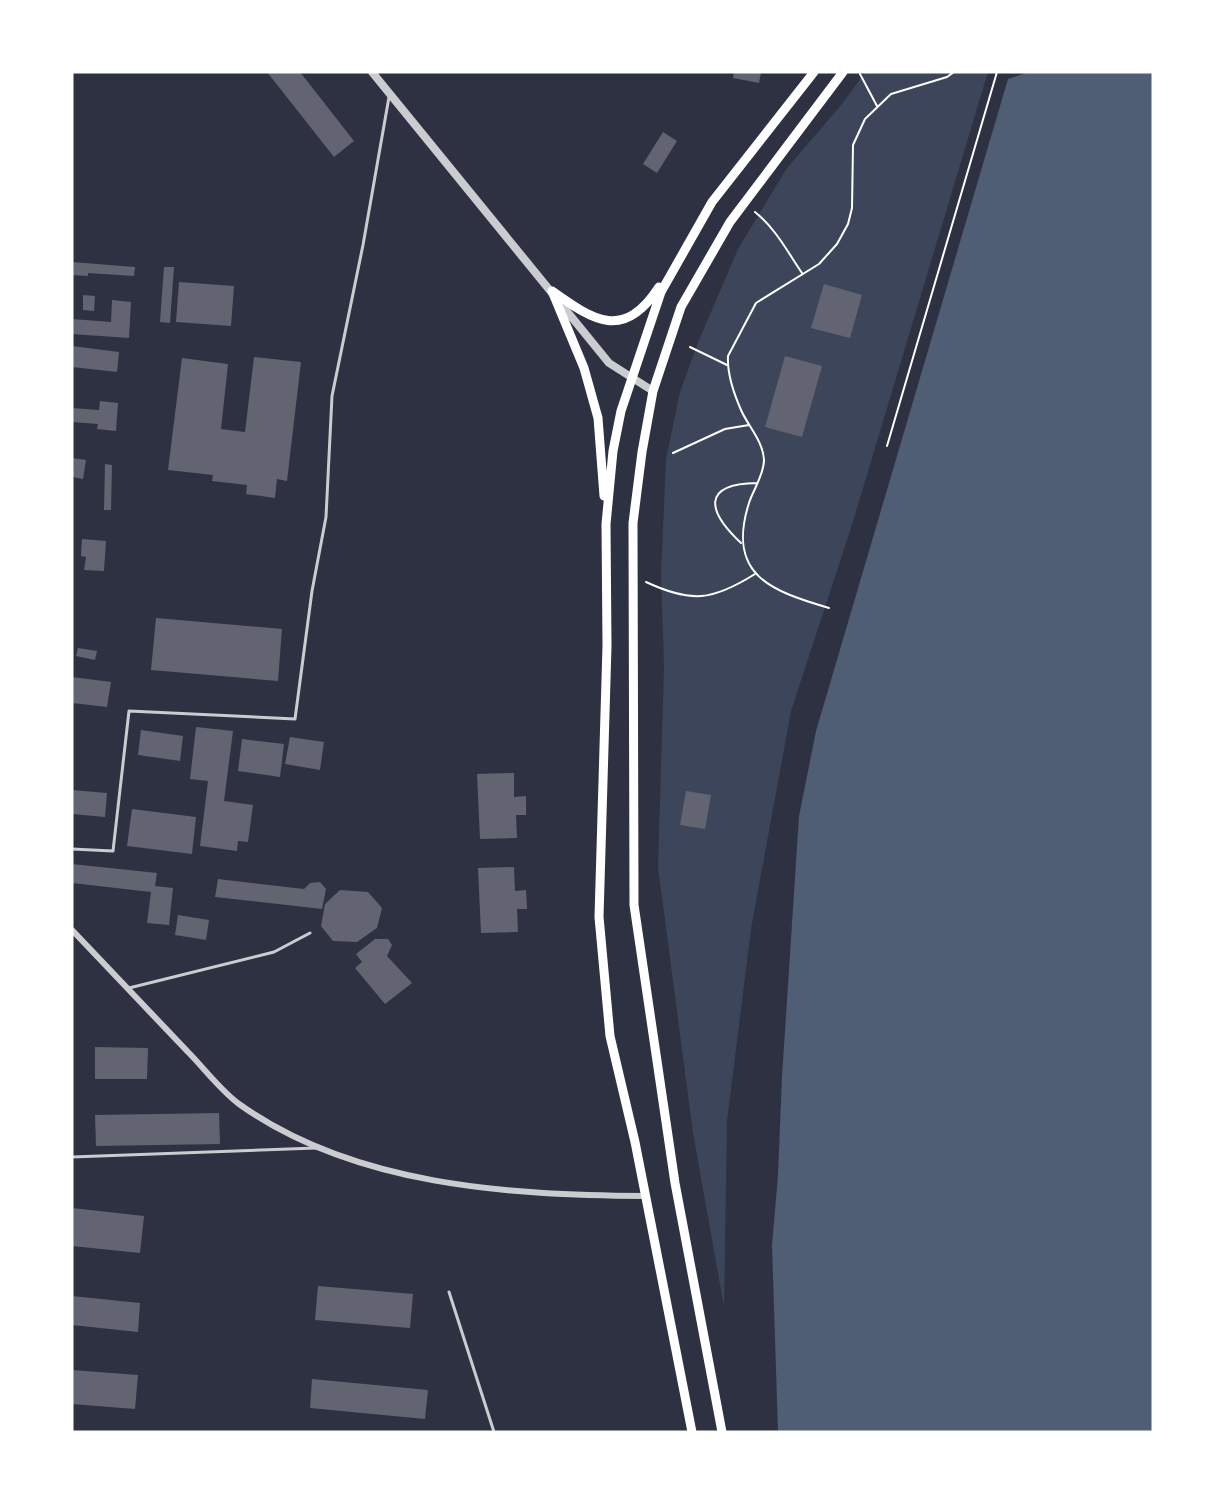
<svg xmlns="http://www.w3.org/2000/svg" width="1225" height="1504" font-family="'Work Sans',sans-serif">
<rect width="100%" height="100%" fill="#2d3142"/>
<path fill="#3c4559" d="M 865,72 L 988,72 L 851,528 L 791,711 L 751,929 L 727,1121 L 724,1307 L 693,1133 L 658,867 L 664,667 L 661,575 L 666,459 L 680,392 L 699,340 L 738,249 L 787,168 L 842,104 Z"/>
<path fill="#4f5d75" d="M 1029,72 L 1153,72 L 1153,1432 L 778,1432 L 772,1245 L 778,1175 L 782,1077 L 799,816 L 816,731 L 1008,79 Z"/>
<path fill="#626471" d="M 267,72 L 300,72 L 354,141 L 334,157 Z
M 734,72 L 761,72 L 759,83 L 733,78 Z
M 663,132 L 677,141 L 657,173 L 643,164 Z
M 72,262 L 135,267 L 134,276 L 88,273 L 88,276 L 72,275 Z
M 164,267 L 174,267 L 170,323 L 160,322 Z
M 179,282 L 234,286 L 231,326 L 176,322 Z
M 824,284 L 862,295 L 850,338 L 811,328 Z
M 83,295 L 95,296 L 94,311 L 83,310 Z
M 112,300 L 131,302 L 129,338 L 72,334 L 72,319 L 111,322 Z
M 72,346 L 119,352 L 117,372 L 72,367 Z
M 785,356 L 822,366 L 802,437 L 765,427 Z
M 254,357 L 301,362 L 287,481 L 277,479 L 275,498 L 246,494 L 247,485 L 212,481 L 213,475 L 168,470 L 182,358 L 228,364 L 221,429 L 245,432 Z
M 100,401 L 118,403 L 116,431 L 97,429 L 98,424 L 72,422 L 72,408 L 99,410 Z
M 72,458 L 86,460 L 83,479 L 72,477 Z
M 105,464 L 112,465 L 111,510 L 104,510 Z
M 82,539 L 106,541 L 104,571 L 84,570 L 86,557 L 81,556 Z
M 156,618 L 282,629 L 278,681 L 151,670 Z
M 78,648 L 97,651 L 95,660 L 76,656 Z
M 72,677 L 111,682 L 107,707 L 72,703 Z
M 196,727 L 233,731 L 224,801 L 253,805 L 248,842 L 238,841 L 237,851 L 200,846 L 208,781 L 190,779 Z
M 141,730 L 183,736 L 180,761 L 138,755 Z
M 290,737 L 324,742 L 320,770 L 285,764 Z
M 242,739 L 284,744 L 280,777 L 238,771 Z
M 514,773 L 514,797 L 526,796 L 526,815 L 516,815 L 517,838 L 480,839 L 477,774 Z
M 72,790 L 107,793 L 105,817 L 72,814 Z
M 686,791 L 711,795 L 705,829 L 680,825 Z
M 132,809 L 196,817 L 192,854 L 127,846 Z
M 72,864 L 157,873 L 155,886 L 173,888 L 169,925 L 147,923 L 151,892 L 72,883 Z
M 514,867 L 515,891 L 526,890 L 527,909 L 517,909 L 518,932 L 481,933 L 478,868 Z
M 218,879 L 304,889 L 310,883 L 320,882 L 326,889 L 322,909 L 215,897 Z
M 340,890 L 368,892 L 382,908 L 377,928 L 357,942 L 333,941 L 321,926 L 325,904 Z
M 178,915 L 209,920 L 206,940 L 175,935 Z
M 375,939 L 388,939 L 392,945 L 387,956 L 412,983 L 385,1004 L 355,968 L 362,962 L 356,954 Z
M 95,1047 L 148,1048 L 147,1079 L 95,1079 Z
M 219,1113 L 220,1144 L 96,1146 L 95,1115 Z
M 72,1208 L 144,1216 L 140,1253 L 72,1246 Z
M 318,1286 L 413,1294 L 410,1328 L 315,1320 Z
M 72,1296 L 140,1303 L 138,1332 L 72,1325 Z
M 72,1370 L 138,1375 L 135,1409 L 72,1404 Z
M 312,1379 L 428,1390 L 425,1419 L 310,1408 Z"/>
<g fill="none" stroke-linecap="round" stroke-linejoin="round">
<path stroke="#fff" stroke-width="2" d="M 860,74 L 877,106
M 755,212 C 776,229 787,251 802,273
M 690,347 L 727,365
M 887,446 L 997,72
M 673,453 L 725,429 L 749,425
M 741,543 C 708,512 700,484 757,483
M 646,582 C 691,603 712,601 755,574
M 829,608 C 771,591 726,575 749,503 C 753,490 764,475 764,460 C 763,441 748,426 741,410 C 734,394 727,373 728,356 L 756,303 L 819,264 L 837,244 L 848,224 L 852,208 L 853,145 L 865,119 L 891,94 L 947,77 L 954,72"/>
<path stroke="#caccd0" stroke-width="3" d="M 72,849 L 113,851 L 129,711 L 295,719 L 312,591 L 326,517 L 332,396 L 363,245 L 389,97
M 129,988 L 274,952 L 310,933
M 72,1157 L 316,1148
M 449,1292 L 494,1432"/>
<path stroke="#caccd0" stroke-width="6" d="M 72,930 C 111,971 149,1011 188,1052 C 204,1068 220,1090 239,1104 C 354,1186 508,1195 645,1196"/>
<path stroke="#caccd0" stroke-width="8" d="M 372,72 L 609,363 L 653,391"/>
<path stroke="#fff" stroke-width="9" d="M 552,291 L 584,368 L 598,418 L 604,496
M 552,291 C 594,321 624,341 659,287
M 692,1432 L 635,1142 L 610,1036 L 599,917 L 607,646 L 606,524 L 613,451 L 621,411 L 661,292 L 712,202 L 814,72
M 722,1432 L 675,1183 L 634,905 L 633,523 L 642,452 L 653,391 L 681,307 L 730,222 L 843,72"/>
</g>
<rect width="1225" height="1504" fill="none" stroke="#ffffff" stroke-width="147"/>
</svg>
